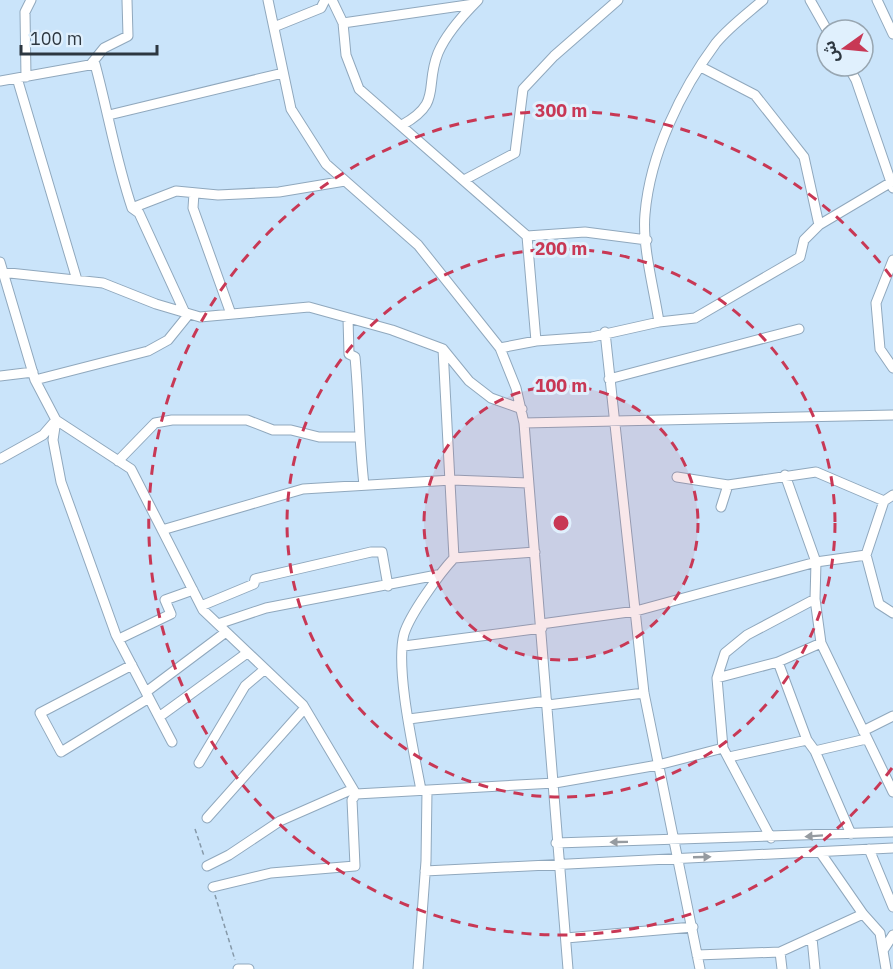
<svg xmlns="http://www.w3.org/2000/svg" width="893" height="969" font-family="'IBM Plex Sans','Noto Sans Arabic',sans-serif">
<rect width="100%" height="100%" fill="#cae4fa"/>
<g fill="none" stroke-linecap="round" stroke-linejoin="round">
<defs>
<path id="minor" d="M 268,0 L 291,109 L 326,164 L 418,245 L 500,348 L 516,388 L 524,423 L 568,969
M 332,0 L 343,23 L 346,55 L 359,89 L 527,236 L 585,232 L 647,240
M 810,0 L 827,30
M 877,0 L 893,34
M 343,23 L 474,4
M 274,27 L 321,8 L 325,0
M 91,64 L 104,48 L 128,36 L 127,0
M 848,66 L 856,80 L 893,188
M 701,67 L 755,95 L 804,157 L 819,225
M 26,77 L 25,12 L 31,0
M 17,78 L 77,280
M 0,81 L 95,64 C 108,112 116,161 132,208 L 176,191 L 218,195 L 279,192 L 345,181
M 109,115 L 283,73
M 402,125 C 443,102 424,88 438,53 C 446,34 463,15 478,0
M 464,180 L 515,153 L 523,89 L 554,56 L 618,0
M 194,193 L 193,208 L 231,314
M 132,208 L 139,213 L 185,313
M 893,260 L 876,303 L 880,349 L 893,368
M 0,262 L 35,380 L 56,420 L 131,469 L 203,610 L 303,705 L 356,794 L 555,783 L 658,765 L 723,748
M 0,272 L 103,283 L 156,304 L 200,317 L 309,307 L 392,330 L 443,349 L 469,381 L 491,398 L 522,409
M 348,318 L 349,354 L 355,357 C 359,400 359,442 364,485
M 659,322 C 654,289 642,246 645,214 C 650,154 681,90 716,43 C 729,27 748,13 763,0
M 605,332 L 644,693 L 700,969
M 536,341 L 592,337 L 659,322 L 695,318 L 800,257 L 804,240 L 819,225 L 893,181
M 500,348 L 536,341 L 527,236
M 0,376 L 33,372
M 609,379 L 799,329
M 35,380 L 148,351 L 168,340 L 189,314
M 56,420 L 53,440 L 61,482 L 116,635 L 172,742
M 524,423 L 893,415
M 0,459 L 43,435 L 56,420
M 118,461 L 155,423 L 172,420 L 247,420 L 273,430 L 291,430 L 319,437 L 359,437
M 785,475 L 816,562 L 815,599 L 821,643 L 893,792
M 677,477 L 728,485
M 721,507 L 728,485 L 816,472 L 884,501
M 162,530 L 303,489 L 452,480 L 528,483
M 866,555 L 884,501 L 893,495
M 454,558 L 535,552
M 201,606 L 254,584 L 255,579 L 371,552 L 382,552 L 388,586
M 218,624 L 266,608 L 437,575
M 541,624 L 636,611 L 816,562 L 866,555 L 879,604 L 893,613
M 119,639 L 171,614 L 165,600 L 193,590
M 404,646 L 542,628
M 778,662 L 807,740 L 815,751 L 851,834
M 132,665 L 40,713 L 61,752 L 149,698
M 717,678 L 778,662 L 821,643
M 146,692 L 226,632
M 548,705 L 644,693
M 159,717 L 247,653
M 409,719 L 547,701
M 863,731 L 893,716
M 815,751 L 866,739
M 729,757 L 807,740
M 199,763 L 245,686 L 265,669
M 421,790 C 414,752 395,669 404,634 C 410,614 440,573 454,558 L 443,349
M 207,818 L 304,709
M 771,838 L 723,748 L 717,678 L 725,653 L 747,635 L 815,599
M 556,843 L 893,832
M 869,849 L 893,907
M 820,852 L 863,914 L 880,933 L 886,969
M 207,866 L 229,855 L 280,821 L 353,789
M 425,871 L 893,848
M 213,887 L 271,873 L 355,866 L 352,800 L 356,794
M 566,938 L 693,927
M 812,938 L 815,969
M 884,949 L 893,935
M 780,952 L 863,914
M 697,955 L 780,952 L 782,969
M 238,969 L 249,969
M 418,969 L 426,861 L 427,791"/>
</defs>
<use href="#minor" stroke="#90a8bd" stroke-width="11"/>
<path stroke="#8699a9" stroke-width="1.5" stroke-dasharray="4.5 3" stroke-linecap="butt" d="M 195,829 L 204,856
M 215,895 L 235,960"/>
<use href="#minor" stroke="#fff" stroke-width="9"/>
</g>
<defs><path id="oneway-solid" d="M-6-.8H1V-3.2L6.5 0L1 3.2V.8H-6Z" transform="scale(1.5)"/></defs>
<g fill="#969ba0">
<use href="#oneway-solid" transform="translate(814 836) rotate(176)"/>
<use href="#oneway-solid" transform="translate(619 842) rotate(179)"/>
<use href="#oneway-solid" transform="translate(702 857) rotate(-2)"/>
</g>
<circle cx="561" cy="523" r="137" fill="#c83855" fill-opacity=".12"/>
<g fill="none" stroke="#c83855" stroke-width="3" stroke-dasharray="10 8">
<circle cx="561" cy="523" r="137"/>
<circle cx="561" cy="523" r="274"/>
<path d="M892 768A412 412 0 1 1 892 278"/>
</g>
<circle cx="561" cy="523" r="9" fill="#c83855" stroke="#e0f0fd" stroke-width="3"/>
<g font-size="18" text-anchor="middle" font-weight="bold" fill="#c83855" stroke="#e0f0fd" stroke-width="6" stroke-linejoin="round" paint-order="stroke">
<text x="561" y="117">300 m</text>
<text x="561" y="255">200 m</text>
<text x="561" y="392">100 m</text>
</g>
<g transform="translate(845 48) rotate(255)"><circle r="28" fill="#e0f0fd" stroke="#98a6b1" stroke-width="1.5"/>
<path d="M0-4.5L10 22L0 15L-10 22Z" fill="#c83855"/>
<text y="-9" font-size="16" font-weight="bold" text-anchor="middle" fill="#2d3740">ش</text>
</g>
<path d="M21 45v9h136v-9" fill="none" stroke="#2d3740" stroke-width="3"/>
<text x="30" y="45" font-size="18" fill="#2d3740" stroke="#e0f0fd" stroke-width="4.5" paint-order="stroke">100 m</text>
</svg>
